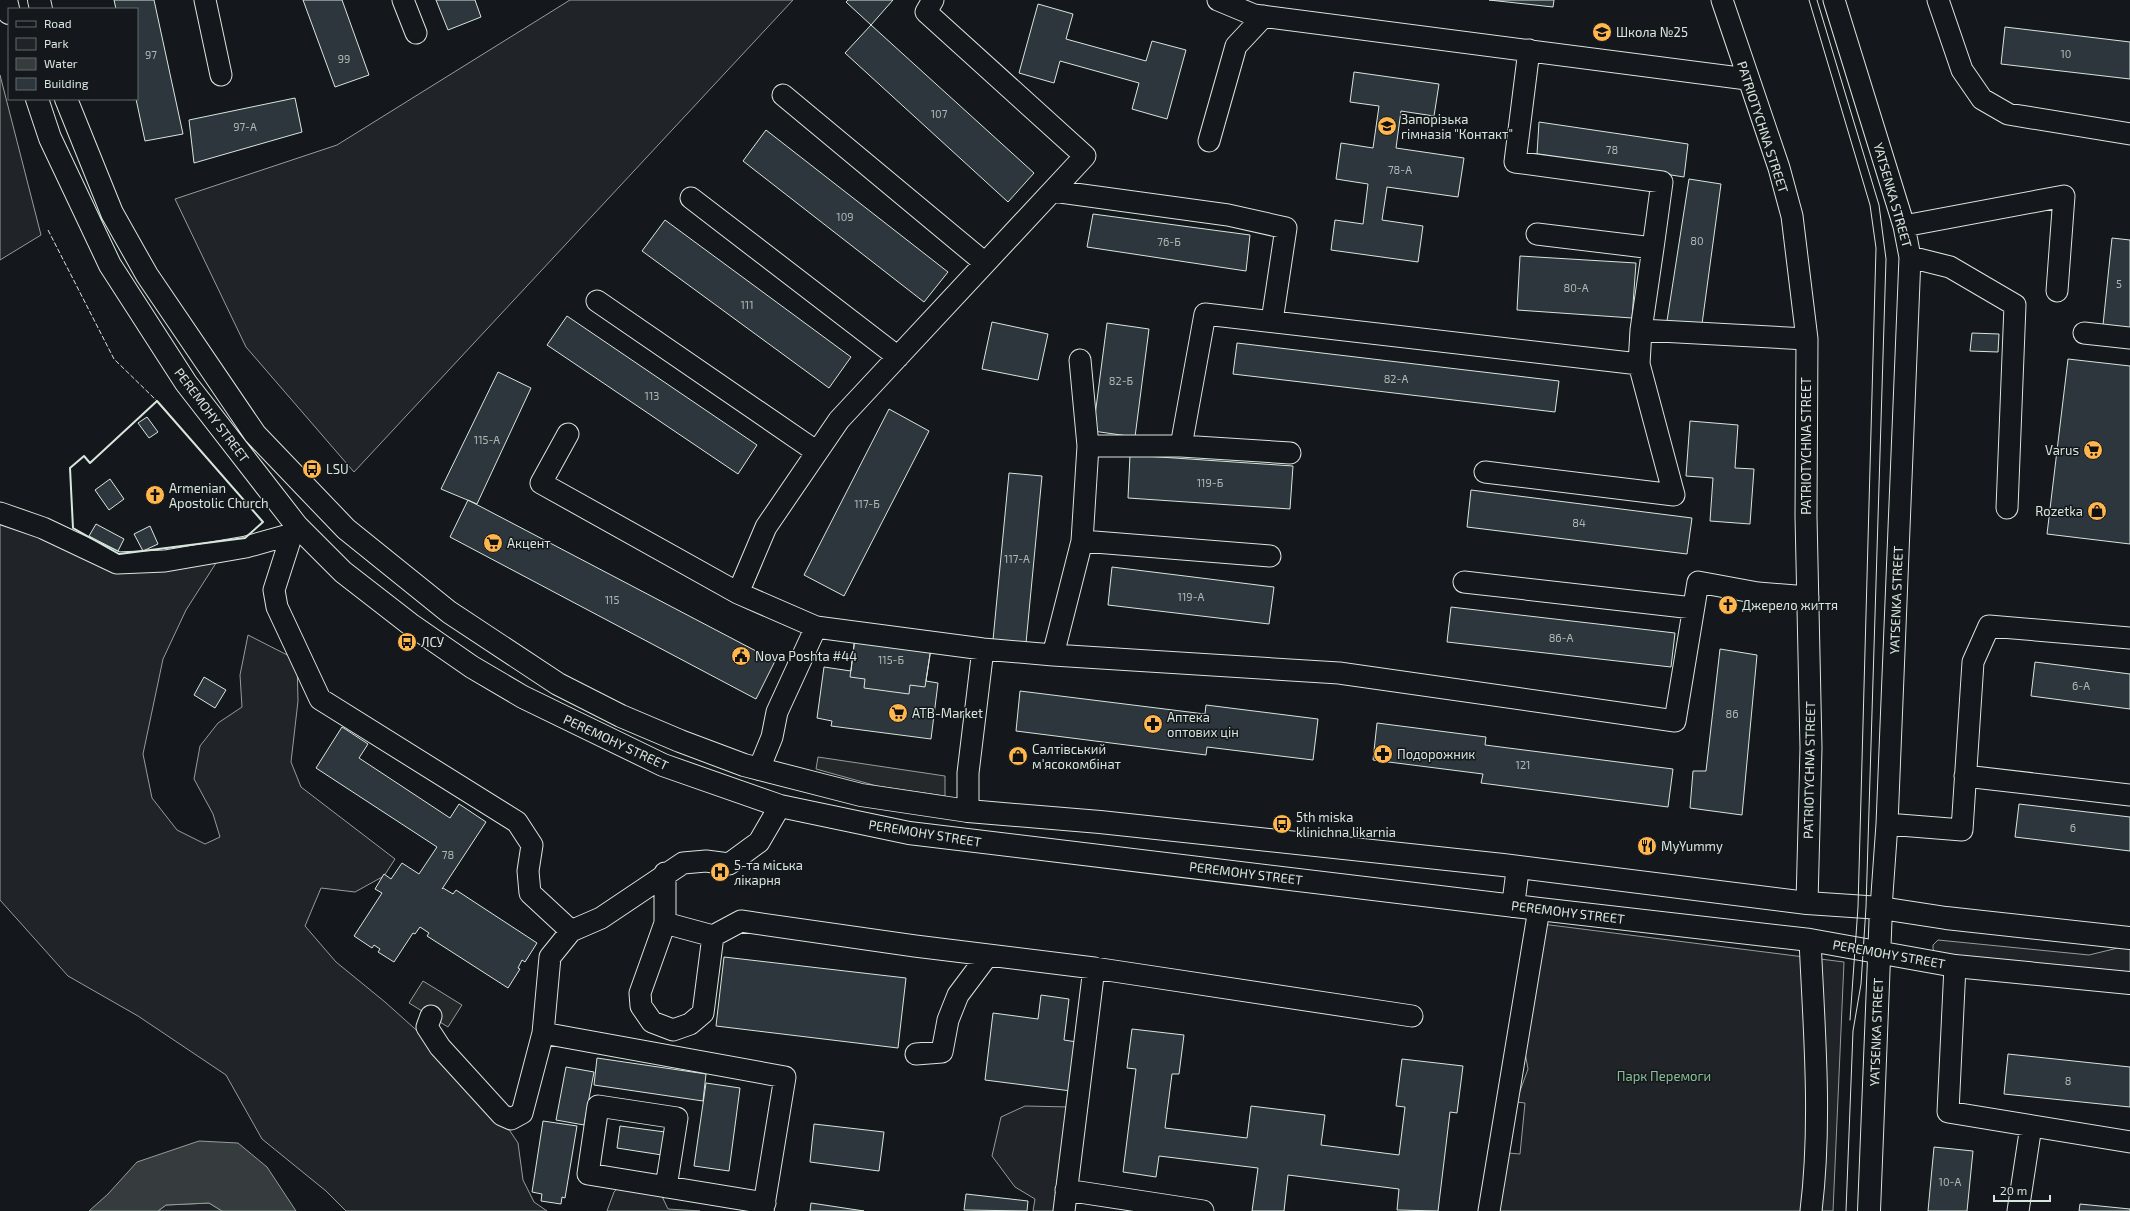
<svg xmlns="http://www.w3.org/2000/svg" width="2130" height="1211" font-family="'Exo 2',sans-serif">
<rect width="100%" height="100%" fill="#14181c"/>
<path fill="#202428" stroke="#939e99" d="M 570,0 L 793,0 L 354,472 L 246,347 L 175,199 L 337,145 Z
M 0,75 L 41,235 L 0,260 Z
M 0,520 L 159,569 L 216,563 L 186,610 L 163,659 L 143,754 L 152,798 L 177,830 L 205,844 L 220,837 L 213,814 L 194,779 L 200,746 L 218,723 L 242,707 L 240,675 L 248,635 L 297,660 L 298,701 L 291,762 L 301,787 L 395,859 L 384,876 L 355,892 L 321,888 L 305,926 L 336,962 L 385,1002 L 433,1045 L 496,1110 L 518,1143 L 523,1180 L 534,1202 L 547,1211 L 346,1211 L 326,1191 L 262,1139 L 226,1075 L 138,1016 L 68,976 L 0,900 Z
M 1542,924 L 1844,962 L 1833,1211 L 1492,1211 L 1508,1153 L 1520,1154 L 1525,1103 L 1516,1102 L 1528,1069 L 1518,1014 Z
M 1938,940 L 2089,955 L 2130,945 L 2130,972 L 1937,955 L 1933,949 L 1933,945 Z
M 1025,1106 L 1071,1107 L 1060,1211 L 1033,1211 L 1035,1199 L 1015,1187 L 992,1156 L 1001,1117 Z
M 631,1174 L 656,1184 L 668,1209 L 700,1211 L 607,1211 L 614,1192 Z
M 209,1203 L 222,1211 L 158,1211 L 166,1205 Z"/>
<path fill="#24282b" stroke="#939e99" d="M 818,757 L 945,776 L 945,796 L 877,786 L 816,769 Z
M 423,981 L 462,1005 L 448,1027 L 409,1003 Z"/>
<path fill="#363b3e" stroke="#939e99" d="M 199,1141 L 238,1143 L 267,1167 L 296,1211 L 222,1211 L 209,1203 L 166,1205 L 158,1211 L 89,1211 L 108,1194 L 137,1162 Z"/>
<path fill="#2c363c" stroke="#d8e6dc" d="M 114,0 L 154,0 L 183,134 L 145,141 L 136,99 L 137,9 L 116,9 Z
M 303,0 L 342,0 L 369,75 L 335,87 Z
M 436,0 L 475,0 L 481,17 L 448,30 Z
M 848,0 L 893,0 L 871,25 L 846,2 Z
M 1489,0 L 1554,0 L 1553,7 Z
M 1038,4 L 1073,14 L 1066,39 L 1146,61 L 1152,41 L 1186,50 L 1167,119 L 1132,109 L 1139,83 L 1060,61 L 1054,83 L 1019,73 Z
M 871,25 L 1034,173 L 1008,202 L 845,53 Z
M 2005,27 L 2130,42 L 2130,79 L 2001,64 Z
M 1354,72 L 1439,84 L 1434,116 L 1401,111 L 1396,148 L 1464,158 L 1458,197 L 1387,187 L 1382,220 L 1423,226 L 1418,262 L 1331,250 L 1335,220 L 1363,224 L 1368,184 L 1336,179 L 1341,143 L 1373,148 L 1379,106 L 1350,102 Z
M 295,98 L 302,132 L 194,163 L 189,120 Z
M 1539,122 L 1688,144 L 1684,177 L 1537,154 Z
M 766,130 L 948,272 L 924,302 L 743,161 Z
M 1689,179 L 1721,184 L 1702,324 L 1667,321 Z
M 1093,214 L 1250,235 L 1246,271 L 1087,247 Z
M 665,220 L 851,357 L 829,388 L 642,251 Z
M 2112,238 L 2130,240 L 2130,328 L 2103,325 Z
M 1520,256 L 1636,263 L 1632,318 L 1517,310 Z
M 567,316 L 757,445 L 738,474 L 547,345 Z
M 992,322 L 1048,334 L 1038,380 L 982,369 Z
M 1107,323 L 1149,329 L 1135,437 L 1093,431 Z
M 1972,333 L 1999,334 L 1998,352 L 1970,351 Z
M 1237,343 L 1559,381 L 1555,412 L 1233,374 Z
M 2068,359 L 2130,366 L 2130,544 L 2047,534 Z
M 498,372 L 531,388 L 477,504 L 441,489 Z
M 889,409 L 929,431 L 844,596 L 804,575 Z
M 147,417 L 158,432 L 149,438 L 138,423 Z
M 1690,421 L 1738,425 L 1735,468 L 1754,469 L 1750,524 L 1710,521 L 1713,478 L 1686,476 Z
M 1130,455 L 1293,466 L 1290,509 L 1128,498 Z
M 1009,473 L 1042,476 L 1026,643 L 993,640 Z
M 110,479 L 124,499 L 109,510 L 95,490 Z
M 1471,490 L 1692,518 L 1687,554 L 1467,527 Z
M 468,500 L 775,661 L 756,699 L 450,537 Z
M 96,524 L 124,539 L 118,551 L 89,536 Z
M 150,526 L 158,544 L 143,551 L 134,534 Z
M 1112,567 L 1274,587 L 1269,624 L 1108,605 Z
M 1451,607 L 1675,633 L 1671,667 L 1447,642 Z
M 855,637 L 931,648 L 925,687 L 910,685 L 909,694 L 864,688 L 865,679 L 850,677 Z
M 855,637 L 931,648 L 926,681 L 938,683 L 931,739 L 831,726 L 832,721 L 817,718 L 824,667 L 851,671 Z
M 1720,649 L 1757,655 L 1742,815 L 1690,808 L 1693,771 L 1706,771 Z
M 2035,662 L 2130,674 L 2130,709 L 2031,696 Z
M 204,677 L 226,690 L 215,708 L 194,695 Z
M 1020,691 L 1205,714 L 1206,705 L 1318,719 L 1313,760 L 1207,747 L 1206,755 L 1016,731 Z
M 1377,723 L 1486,737 L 1485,745 L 1673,769 L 1668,807 L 1481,783 L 1483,774 L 1373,760 Z
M 342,727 L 368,744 L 359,758 L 450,818 L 459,804 L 486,822 L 442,889 L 443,888 L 453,894 L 456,890 L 537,943 L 525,962 L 522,960 L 518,968 L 520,969 L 508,988 L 427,936 L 429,933 L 420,927 L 415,934 L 413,933 L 394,962 L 378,952 L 380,949 L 374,945 L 372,948 L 354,936 L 382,893 L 375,889 L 384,874 L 391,879 L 402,863 L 419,874 L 437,847 L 316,768 Z
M 2019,804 L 2130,817 L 2130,851 L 2015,837 Z
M 724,957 L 906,978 L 898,1048 L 716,1026 Z
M 1041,995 L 1069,999 L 1064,1040 L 1077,1042 L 1071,1091 L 985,1080 L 993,1013 L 1038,1019 Z
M 1132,1029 L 1184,1035 L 1179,1074 L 1172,1074 L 1165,1128 L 1247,1138 L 1251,1106 L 1325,1115 L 1321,1145 L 1399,1155 L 1405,1107 L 1396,1106 L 1402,1059 L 1463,1066 L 1457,1113 L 1450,1112 L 1438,1211 L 1397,1210 L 1399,1189 L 1288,1175 L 1284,1211 L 1252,1211 L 1258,1168 L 1159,1156 L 1156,1177 L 1123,1172 L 1136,1069 L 1127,1068 Z
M 2008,1054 L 2130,1067 L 2130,1107 L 2004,1094 Z
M 597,1058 L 706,1074 L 703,1101 L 594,1085 Z
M 566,1067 L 594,1072 L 584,1125 L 556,1120 Z
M 706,1083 L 740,1088 L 729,1171 L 694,1166 Z
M 543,1121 L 577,1126 L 565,1198 L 562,1197 L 561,1204 L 541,1201 L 542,1194 L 532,1192 Z
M 814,1124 L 884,1132 L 879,1171 L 810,1162 Z
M 620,1126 L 665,1132 L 662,1155 L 617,1148 Z
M 1934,1147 L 1973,1151 L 1967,1211 L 1928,1211 Z
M 966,1194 L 1028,1201 L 1027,1211 L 964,1210 Z
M 811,1203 L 864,1211 L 810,1211 Z
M 2080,1204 L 2130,1209 L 2130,1211 L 2079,1211 Z"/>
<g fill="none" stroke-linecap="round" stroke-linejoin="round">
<defs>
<path id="minor" d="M 205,0 L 221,75
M 403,0 L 416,33
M 1218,0 L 1254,15 L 1747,79
M 1722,0 L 1779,168 L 1792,216 L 1807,339 L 1806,516 L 1811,748 L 1807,903
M 1834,0 L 1904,226 L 1910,257 L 1887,824 L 1881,908
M 1938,0 L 1962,70 L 1982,99 L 2008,114 L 2130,134
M 1529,50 L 1515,162 L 1662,182 L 1653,248
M 783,95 L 985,263
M 1209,141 L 1236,46 L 1264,16
M 1053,191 L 1228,215 L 1286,228 L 1272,321
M 691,198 L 898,357
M 1904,226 L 2064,196 L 2057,291
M 1537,234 L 1653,248 L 1641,330
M 1910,257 L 1950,267 L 2015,305 L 2007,508
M 597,301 L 817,452
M 2084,333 L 2130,338
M 1080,360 L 1088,446
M 568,434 L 541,483 L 738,593
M 1181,446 L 1290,453
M 1485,472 L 1674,495 L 1639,364
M 0,513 L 43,528 L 117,563 L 165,561 L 246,547 L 292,534 L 297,526
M 292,534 L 274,590 L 277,607 L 320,699 L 517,822 L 532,845 L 528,871 L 530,893 L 571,931
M 1082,541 L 1270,556
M 1464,582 L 1693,608
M 816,627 L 983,649 L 1053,655 L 1082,541 L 1088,446 L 1181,446 L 1205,314 L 1639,364 L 1641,330 L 1807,339
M 1053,655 L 1339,673 L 1675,721 L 1698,582 L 1758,593 L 1808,597
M 759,769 L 772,737 L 777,712 L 816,627 L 738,593 L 766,527 L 839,420 L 1085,156 L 926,12 L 933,0
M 1965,776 L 2130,795
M 968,811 L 968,773 L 983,649
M 1887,824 L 1962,830 L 1973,662 L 1989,626 L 2130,638
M 665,873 L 665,923 L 713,936 L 741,921 L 915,946 L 1094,968 L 1412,1016
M 665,923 L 640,993 L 641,1006 L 652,1022 L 673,1030 L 690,1024 L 703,1013 L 713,936
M 1810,940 C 1814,1029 1822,1121 1811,1211
M 1955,966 L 1948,1112 L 2130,1142
M 431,1016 L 427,1027 L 440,1047 L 502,1115 L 511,1119 L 522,1113 L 543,1033
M 916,1054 L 942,1052 L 948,1020 L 958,995 L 988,955
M 666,1187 L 677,1118 L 598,1106 L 588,1174 L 765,1203
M 1066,1190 L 1203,1211
M 763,1211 L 785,1077 L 543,1033 L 550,957 L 571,931 L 601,918 L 683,863 L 706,861 L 729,864 L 759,842 L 780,806
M 1064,1211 L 1094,968
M 1489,1211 L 1539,909
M 2018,1211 L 2031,1126"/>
<path id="major" d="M 6,0 L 9,13
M 39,0 L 41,9
M 37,99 L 50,138 L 110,265 L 186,383 L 297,526 L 343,572 L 410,624 L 472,667 L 523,697 L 663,765 L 780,806 L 909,833 L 1539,909 L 1810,940 L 1955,966 L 2130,983
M 66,99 L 112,213 L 147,275 L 255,434 L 346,529 L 449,612 L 558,684 L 621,716 L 680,741 L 744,765 L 861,795 L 968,811 L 1100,822 L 1503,865 L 1807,903 L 1881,908 L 1946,918 L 2130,938
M 1513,906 L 1518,867
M 1869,1211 L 1881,908"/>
</defs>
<use href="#minor" stroke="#d8e6dc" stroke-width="23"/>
<use href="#major" stroke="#d8e6dc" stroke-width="24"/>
<use href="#minor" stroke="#14181c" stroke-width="21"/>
<use href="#major" stroke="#14181c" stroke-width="22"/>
<path stroke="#d8e6dc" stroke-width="1" d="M 1809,0 L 1870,205 L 1876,248 L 1858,907 L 1850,1020
M 1817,0 L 1879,205 L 1886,259 L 1866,907 L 1861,984 L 1853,1031 L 1846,1211"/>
<path stroke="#d8e6dc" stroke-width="1" stroke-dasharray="5 2" stroke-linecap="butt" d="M 48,230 L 114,359 L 157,401"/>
<path stroke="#d8e6dc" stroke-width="2" d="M 157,401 L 263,522 L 245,538 L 119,554 L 73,528 L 70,468 L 84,456 L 90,463 Z"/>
</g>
<defs>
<symbol id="school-disc" viewBox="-11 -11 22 22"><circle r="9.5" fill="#ffb74d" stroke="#14181c"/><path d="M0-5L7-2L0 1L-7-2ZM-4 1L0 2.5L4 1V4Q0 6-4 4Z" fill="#111"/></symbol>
<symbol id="supermarket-disc" viewBox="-11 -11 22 22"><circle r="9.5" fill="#ffb74d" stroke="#14181c"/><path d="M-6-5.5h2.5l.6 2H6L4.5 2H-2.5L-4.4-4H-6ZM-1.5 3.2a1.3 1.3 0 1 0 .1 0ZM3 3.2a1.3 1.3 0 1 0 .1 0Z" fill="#111"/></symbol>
<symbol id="bus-disc" viewBox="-11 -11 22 22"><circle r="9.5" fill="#ffb74d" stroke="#14181c"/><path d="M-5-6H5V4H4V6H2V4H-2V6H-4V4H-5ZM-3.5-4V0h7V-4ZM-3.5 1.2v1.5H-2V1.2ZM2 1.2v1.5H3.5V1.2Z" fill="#111"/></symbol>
<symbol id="church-disc" viewBox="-11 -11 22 22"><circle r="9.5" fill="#ffb74d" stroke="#14181c"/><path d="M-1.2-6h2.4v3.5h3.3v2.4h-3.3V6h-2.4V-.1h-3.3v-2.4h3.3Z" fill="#111"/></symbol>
<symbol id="shop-disc" viewBox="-11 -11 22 22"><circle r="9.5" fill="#ffb74d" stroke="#14181c"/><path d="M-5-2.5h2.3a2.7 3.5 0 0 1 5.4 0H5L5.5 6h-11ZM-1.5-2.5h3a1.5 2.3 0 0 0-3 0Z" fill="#111"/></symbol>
<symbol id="civic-disc" viewBox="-11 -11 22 22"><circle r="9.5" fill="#ffb74d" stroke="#14181c"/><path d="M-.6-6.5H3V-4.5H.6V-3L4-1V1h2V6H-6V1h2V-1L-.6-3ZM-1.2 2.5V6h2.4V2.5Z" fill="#111"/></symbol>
<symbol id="pharmacy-disc" viewBox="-11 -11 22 22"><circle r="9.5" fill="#ffb74d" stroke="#14181c"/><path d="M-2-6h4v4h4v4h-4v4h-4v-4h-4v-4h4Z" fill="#111"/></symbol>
<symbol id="restaurant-disc" viewBox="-11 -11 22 22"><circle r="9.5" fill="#ffb74d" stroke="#14181c"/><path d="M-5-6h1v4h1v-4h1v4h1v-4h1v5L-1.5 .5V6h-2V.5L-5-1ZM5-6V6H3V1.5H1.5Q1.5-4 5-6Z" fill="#111"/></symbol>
<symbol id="hospital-disc" viewBox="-11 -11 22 22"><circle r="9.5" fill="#ffb74d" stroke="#14181c"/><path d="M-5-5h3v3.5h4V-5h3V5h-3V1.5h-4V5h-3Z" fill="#111"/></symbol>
</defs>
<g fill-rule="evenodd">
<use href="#school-disc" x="1591" y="21" width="22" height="22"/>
<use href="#school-disc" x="1376" y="115" width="22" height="22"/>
<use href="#supermarket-disc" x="2082" y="439" width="22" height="22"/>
<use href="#bus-disc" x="301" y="458" width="22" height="22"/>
<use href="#church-disc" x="144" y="484" width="22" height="22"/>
<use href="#shop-disc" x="2086" y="500" width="22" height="22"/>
<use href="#supermarket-disc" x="482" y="532" width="22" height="22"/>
<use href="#church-disc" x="1717" y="594" width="22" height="22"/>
<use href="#bus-disc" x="396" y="631" width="22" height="22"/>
<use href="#civic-disc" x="730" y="645" width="22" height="22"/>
<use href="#supermarket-disc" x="887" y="702" width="22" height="22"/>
<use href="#pharmacy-disc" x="1142" y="713" width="22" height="22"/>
<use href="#pharmacy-disc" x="1372" y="743" width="22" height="22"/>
<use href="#shop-disc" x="1007" y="745" width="22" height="22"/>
<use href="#bus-disc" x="1271" y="813" width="22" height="22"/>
<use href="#restaurant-disc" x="1636" y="835" width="22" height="22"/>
<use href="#hospital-disc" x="709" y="861" width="22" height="22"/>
</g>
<g text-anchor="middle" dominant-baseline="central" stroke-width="3" stroke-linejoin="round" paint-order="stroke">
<g font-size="11" fill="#adbab4">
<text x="2066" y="53">10</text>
<text x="151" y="54">97</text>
<text x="344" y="58">99</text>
<text x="939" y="113">107</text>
<text x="245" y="126">97-А</text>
<text x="1612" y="149">78</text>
<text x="1400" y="169">78-А</text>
<text x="845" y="216">109</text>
<text x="1697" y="240">80</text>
<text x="1169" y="241">76-Б</text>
<text x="2119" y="283">5</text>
<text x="1576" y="287">80-А</text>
<text x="747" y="304">111</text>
<text x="1396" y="378">82-А</text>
<text x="1121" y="380">82-Б</text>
<text x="652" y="395">113</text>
<text x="487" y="439">115-А</text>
<text x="1210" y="482">119-Б</text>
<text x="867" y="503">117-Б</text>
<text x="1579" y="522">84</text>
<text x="1017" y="558">117-А</text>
<text x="1191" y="596">119-А</text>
<text x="612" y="599">115</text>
<text x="1561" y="637">86-А</text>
<text x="891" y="659">115-Б</text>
<text x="2081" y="685">6-А</text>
<text x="1732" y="713">86</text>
<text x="1523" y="764">121</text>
<text x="2073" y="827">6</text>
<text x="448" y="854">78</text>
<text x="2068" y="1080">8</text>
<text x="1950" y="1181">10-А</text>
</g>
<g font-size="13" fill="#d8e6dc" stroke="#14181c" text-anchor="start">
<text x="1616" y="32">Школа №25</text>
<text x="1401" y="119">Запорізька<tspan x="1401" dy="15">гімназія "Контакт"</tspan></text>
<text x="2079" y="450" text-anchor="end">Varus</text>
<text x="326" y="469">LSU</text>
<text x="169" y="488">Armenian<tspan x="169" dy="15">Apostolic Church</tspan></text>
<text x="2083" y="511" text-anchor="end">Rozetka</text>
<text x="507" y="543">Акцент</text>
<text x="1742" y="605">Джерело життя</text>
<text x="421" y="642">ЛСУ</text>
<text x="755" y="656">Nova Poshta #44</text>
<text x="912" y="713">ATB-Market</text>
<text x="1167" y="717">Аптека<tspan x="1167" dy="15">оптових цін</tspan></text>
<text x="1032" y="749">Салтівський<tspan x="1032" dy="15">м'ясокомбінат</tspan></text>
<text x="1397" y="754">Подорожник</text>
<text x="1296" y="817">5th miska<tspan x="1296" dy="15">klinichna likarnia</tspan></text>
<text x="1661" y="846">MyYummy</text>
<text x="734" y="865">5-та міська<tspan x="734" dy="15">лікарня</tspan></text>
</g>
<g font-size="13" fill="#d8e6dc" stroke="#14181c">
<text transform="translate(1763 127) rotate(72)">PATRIOTYCHNA STREET</text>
<text transform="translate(1893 195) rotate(74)">YATSENKA STREET</text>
<text transform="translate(212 415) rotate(53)">PEREMOHY STREET</text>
<text transform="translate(1806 446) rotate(-90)">PATRIOTYCHNA STREET</text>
<text transform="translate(1896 600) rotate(-88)">YATSENKA STREET</text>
<text transform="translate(616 742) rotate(25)">PEREMOHY STREET</text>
<text transform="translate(1809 770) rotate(-89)">PATRIOTYCHNA STREET</text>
<text transform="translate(925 833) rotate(9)">PEREMOHY STREET</text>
<text transform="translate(1246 873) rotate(7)">PEREMOHY STREET</text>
<text transform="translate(1568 912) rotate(7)">PEREMOHY STREET</text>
<text transform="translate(1889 954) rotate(10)">PEREMOHY STREET</text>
<text transform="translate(1876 1032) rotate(-88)">YATSENKA STREET</text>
</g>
<g font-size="13" fill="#8ac095" stroke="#14181c">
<text x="1664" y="1076">Парк Перемоги</text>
</g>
</g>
<rect x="8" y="8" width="130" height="92" fill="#14181c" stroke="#626a69"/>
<rect x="16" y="21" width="20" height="6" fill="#14181c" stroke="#626a69"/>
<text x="44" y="28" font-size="12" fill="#d8e6dc">Road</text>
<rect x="16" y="38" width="20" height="12" fill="#202428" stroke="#626a69"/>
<text x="44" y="48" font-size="12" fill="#d8e6dc">Park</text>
<rect x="16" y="58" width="20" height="12" fill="#363b3e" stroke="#626a69"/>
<text x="44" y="68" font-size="12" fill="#d8e6dc">Water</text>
<rect x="16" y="78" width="20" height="12" fill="#2c363c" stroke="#626a69"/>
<text x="44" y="88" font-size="12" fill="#d8e6dc">Building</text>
<path d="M1994 1195v6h56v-6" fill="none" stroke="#d8e6dc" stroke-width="2"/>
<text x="2000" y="1195" font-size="12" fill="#d8e6dc" stroke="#14181c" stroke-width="3" paint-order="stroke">20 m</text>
</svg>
